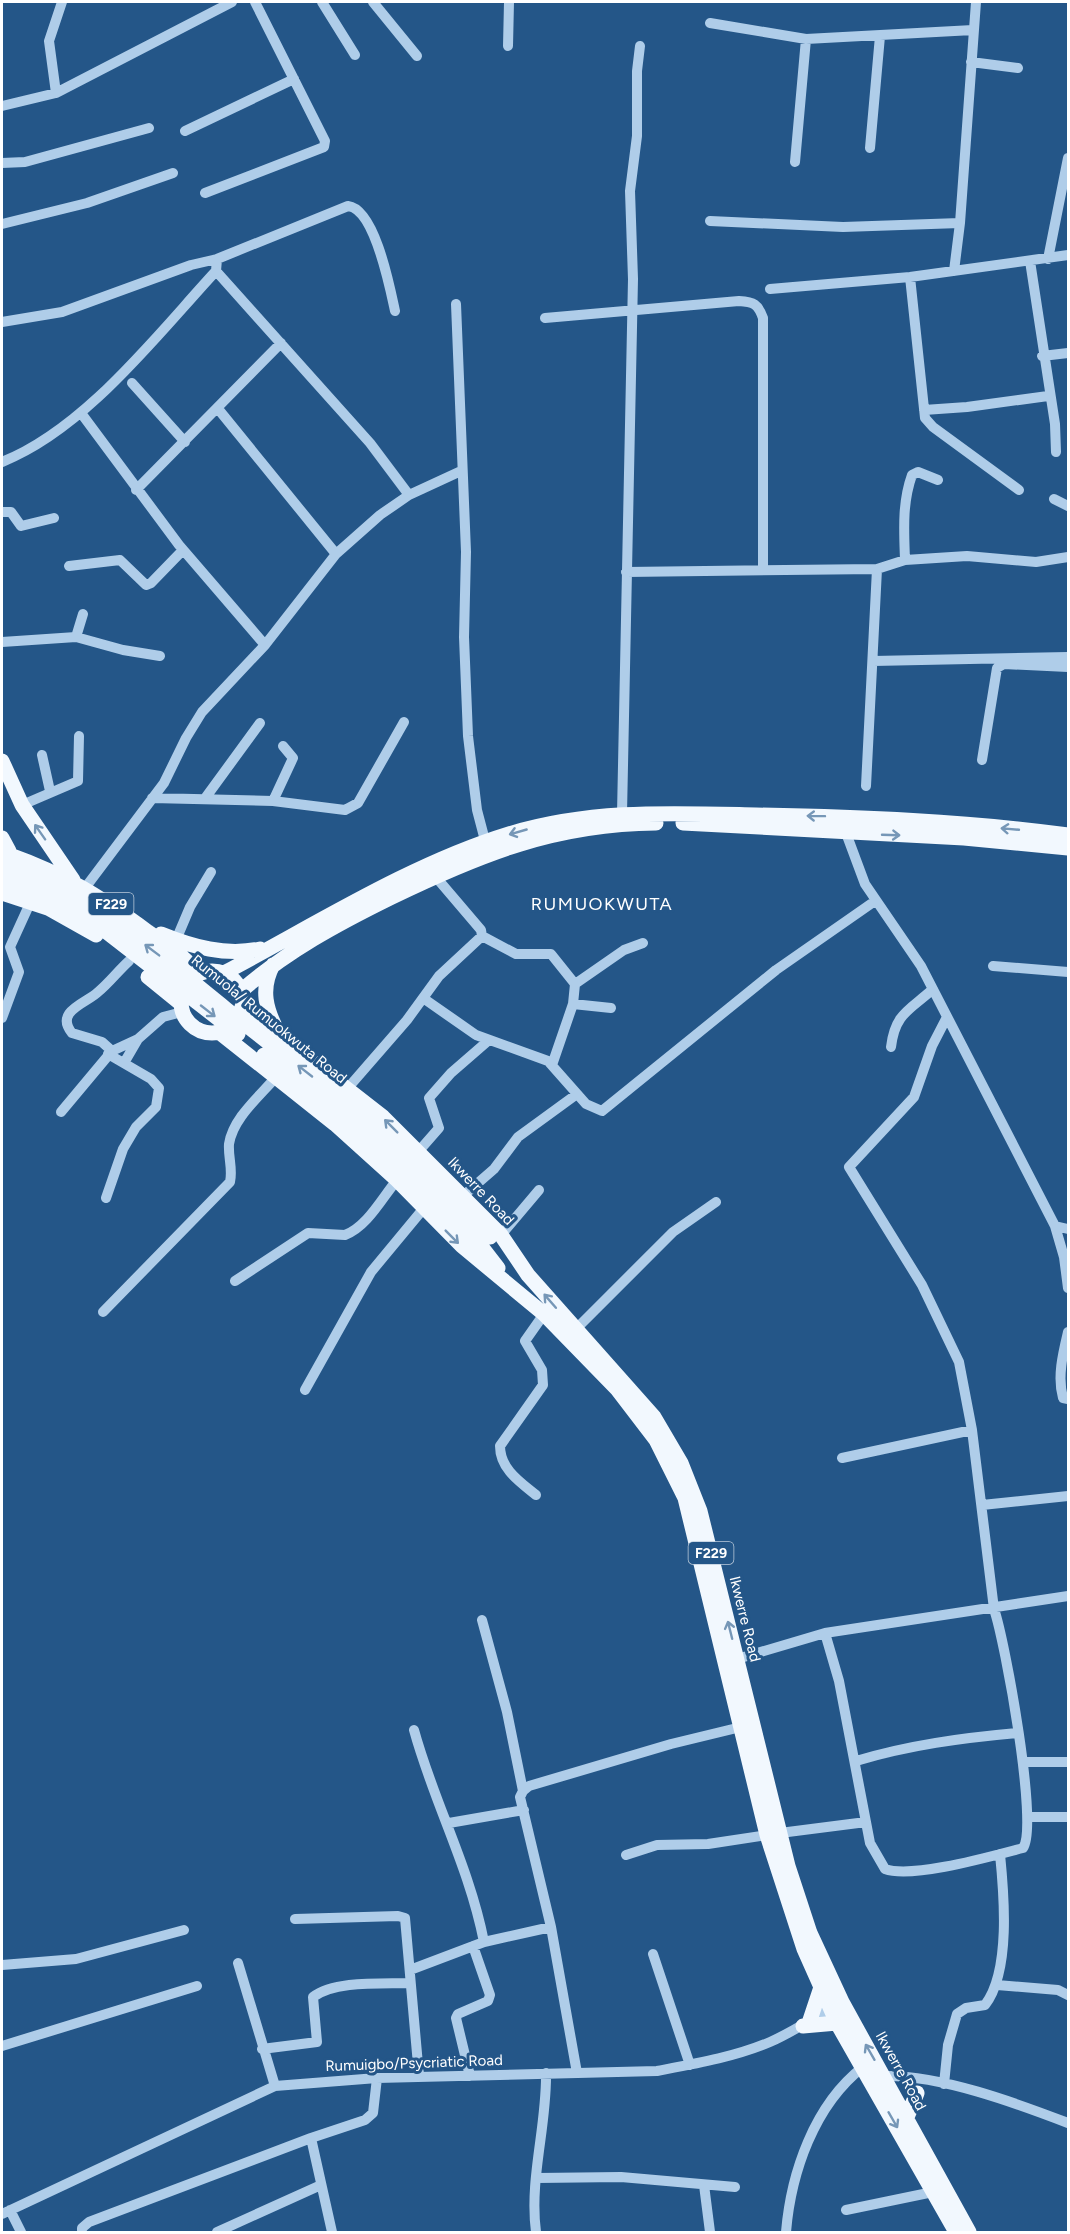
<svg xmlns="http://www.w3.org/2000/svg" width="1070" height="2234" font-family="Figtree,sans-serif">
<rect width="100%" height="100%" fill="#245688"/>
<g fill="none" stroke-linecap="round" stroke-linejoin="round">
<path stroke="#afcde9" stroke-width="10" d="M 322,2 L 355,55
M 373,2 L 417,56
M 710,23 L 806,39 L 973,30
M 508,46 L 509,2
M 971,62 L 1018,68
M 56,93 L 49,41 L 62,2
M 2,106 L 56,93 L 232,2
M 185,131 L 294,79
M 870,148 L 880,36
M 795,162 L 806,39
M 2,163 L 25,162 L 149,128
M 205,193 L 324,147 L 325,141 L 255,2
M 710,221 L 843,227 L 960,223
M 2,224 L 87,203 L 173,173
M 1048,259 L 1068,158
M 1030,261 L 1055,424 L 1056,452
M 216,271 L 370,443 L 409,495
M 954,271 L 960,223 L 976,2
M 910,277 L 925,418 L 933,427 L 1019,490
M 770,289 L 910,277 L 1068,255
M 456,304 L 466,552 L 464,637 L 468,736 L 477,810 L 487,848
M 545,318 L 739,301 C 754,302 758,304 763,318 L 763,569
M 2,322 L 62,312 L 191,265 L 217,259 L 348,206 C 375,209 390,288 395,311
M 1042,356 L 1068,353
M 132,383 L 185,442
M 219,410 L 336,554
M 924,410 L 967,407 L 1048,396
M 81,413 L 179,545 L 265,645
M 2,462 C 85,429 156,336 216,271 L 217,259
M 136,490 L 281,343
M 1054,499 L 1068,506
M 2,512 L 11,512 L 21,526 L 54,518
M 905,560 C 904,531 902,503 912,475 L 918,472 L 938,480
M 69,566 L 120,560 L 146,585 L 151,583 L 183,550
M 626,572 L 877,569 L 905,560 L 967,556 L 1036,562 L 1068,557
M 76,637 L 83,614
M 2,642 L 76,637 L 123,650 L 160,656
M 873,661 L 1068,657
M 42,755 L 50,791
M 982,760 L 997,668 L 1004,664 L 1068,667
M 866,786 L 877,569
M 206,797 L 260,723
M 152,798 L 273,801 L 345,810 L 358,803 L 404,722
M 273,801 L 293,758 L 283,746
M 22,805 L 78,781 L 79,736
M 622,814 L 633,279 L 630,191 L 637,136 L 637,71 L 640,46
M 846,833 L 865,884 L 921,966 L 1055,1226 L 1064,1257 L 1068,1288
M 435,876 L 481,930 L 482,936 L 516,954 L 551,954 L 575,984 L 573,1004 L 552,1065
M 85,888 L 164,783 L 186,738 L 202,712 L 265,645 L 336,554 L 380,515 L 409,495 L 461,471
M 176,940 L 190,907 L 211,872
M 993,966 L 1068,972
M 575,984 L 624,950 L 643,943
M 423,998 L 476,1035 L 548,1061 L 586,1104 L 602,1111 L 776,970 L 875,901
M 573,1004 L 611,1008
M 2,1018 L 19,972 L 10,947 L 31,901
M 891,1047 C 895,1013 910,1010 933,989
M 112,1051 L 102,1042 L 72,1033 C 54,1011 87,1003 98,992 C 109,983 118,971 129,961
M 124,1063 L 138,1039
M 347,1089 L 407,1020 L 439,976 L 482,936
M 61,1112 L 112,1051 L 138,1039 L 163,1017 L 182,1012
M 418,1152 L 439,1128 L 429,1098 L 451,1073 L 489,1040
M 463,1196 L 494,1169 L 518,1137 L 577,1094
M 106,1198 L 123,1149 L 136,1127 L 156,1107 L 159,1088 L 151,1079 L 108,1054
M 1055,1226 L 1068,1229
M 501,1235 L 539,1190
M 235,1281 L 308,1233 L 345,1235 C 367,1227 382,1198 397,1180
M 103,1312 L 230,1182 C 233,1169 228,1157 229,1144 C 233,1118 259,1097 276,1077
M 576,1329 L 673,1232 L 716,1202
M 1068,1332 C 1063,1353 1057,1377 1063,1398 L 1068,1399
M 305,1390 L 371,1272 L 424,1208
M 842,1458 L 972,1430
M 536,1495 C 520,1482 500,1469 500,1446 L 543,1385 L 542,1370 L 525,1341 L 544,1314
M 982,1505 L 1068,1496
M 482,1620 L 507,1712 L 523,1791 L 520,1797 L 551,1927 L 577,2073
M 825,1633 L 839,1681 L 870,1843 L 885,1869 C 912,1879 992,1856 1023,1848 C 1039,1826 1005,1641 994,1609 L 972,1430 L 959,1362 L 922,1285 L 849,1167 L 914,1097 L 932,1046 L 947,1017
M 737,1659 L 825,1633 L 1068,1596
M 414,1730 C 434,1803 469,1866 484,1942
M 856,1761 C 909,1745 962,1738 1017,1733
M 1023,1762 L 1068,1762
M 523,1791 L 529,1786 L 671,1744 L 741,1727
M 1028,1817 L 1068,1817
M 449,1823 L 524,1810
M 780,1833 L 866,1822
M 626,1855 L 657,1845 L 708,1844 L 767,1835
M 295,1919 L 398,1916 L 405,1918 L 419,2076
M 653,1954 L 690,2065
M 238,1963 L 275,2086
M 2,1965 L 76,1959 L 184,1930
M 410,1970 L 484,1942 L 551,1927
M 997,1985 L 1058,1990 L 1068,1995
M 2,2046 L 197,1986
M 262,2049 L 317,2042 L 313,1997 C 335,1980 383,1984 410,1983
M 470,2076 L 456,2018 L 458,2014 L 488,2001 L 490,1995 L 473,1946
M 885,2076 C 940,2075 1016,2103 1068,2123
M 944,2084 L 948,2045 L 957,2014 L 966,2008 L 985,2005 C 1011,1971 1004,1894 1000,1854
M 311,2138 L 365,2120 L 373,2113 L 377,2078
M 537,2178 L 621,2177 L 735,2187
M 704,2185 L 710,2232
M 10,2210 L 21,2232
M 846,2210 L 933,2192
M 2,2214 L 275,2086 L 377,2078 L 657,2071 C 694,2064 735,2057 770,2042 C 793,2032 813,2018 835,2006
M 82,2232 L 82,2228 L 89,2222 L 311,2138 L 332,2232
M 217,2232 L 321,2185
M 536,2232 C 529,2179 547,2126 546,2073
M 786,2232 C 791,2173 814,2105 863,2067"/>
<path stroke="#f2f8fe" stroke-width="15" d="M 2,761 L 22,805 L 73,880
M 683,823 L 964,838 L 1068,848
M 2,838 L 9,851 L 10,863
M 10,855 C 64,874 102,898 148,932 C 166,944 184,956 198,973
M 2,867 C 89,891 156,953 226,1009 C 282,1054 341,1097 395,1146 C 427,1175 458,1207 490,1237
M 2,878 L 81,912 L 238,1034
M 2,893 L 48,908 L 96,935
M 161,934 C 193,947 225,956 260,949
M 273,965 C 260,989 266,1010 278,1032
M181 1002a31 31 0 1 1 62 0a31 31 0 1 1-62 0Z
M 224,973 C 315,925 411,864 509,834 C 590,809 672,813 756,815 C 860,817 966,821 1068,835
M 148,977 L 180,1003
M 241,991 C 287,951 337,924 392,897 C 481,854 555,824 656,823
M 242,1007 L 383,1117 L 501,1235 L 528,1275 L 654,1417 L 681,1463 L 700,1511 L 788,1866 L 810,1933 L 842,2002 L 969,2232
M 219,1032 L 335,1124 L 397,1180 L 462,1246 L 544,1314 L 617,1389 L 656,1440 L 685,1498 L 767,1835 L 804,1949 L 837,2023 L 956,2232
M 264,1055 L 372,1140 L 481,1246 L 498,1268
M 810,2020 L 820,1990
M 803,2026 L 837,2023
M 907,2117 L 917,2093"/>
</g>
<defs><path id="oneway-shaft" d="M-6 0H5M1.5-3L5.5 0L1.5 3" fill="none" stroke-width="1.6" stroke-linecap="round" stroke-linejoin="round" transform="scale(1.5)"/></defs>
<g stroke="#7697b7">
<use href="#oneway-shaft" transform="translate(816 816) rotate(-179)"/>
<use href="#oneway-shaft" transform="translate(1010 829) rotate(-175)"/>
<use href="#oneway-shaft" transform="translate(40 832) rotate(-125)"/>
<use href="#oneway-shaft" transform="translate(518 832) rotate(164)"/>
<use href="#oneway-shaft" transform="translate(891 835) rotate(2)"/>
<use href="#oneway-shaft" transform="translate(152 950) rotate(-143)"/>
<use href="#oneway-shaft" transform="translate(208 1011) rotate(38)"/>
<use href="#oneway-shaft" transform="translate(305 1071) rotate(-142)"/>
<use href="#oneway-shaft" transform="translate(391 1126) rotate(-135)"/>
<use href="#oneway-shaft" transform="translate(452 1237) rotate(45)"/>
<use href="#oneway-shaft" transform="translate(550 1301) rotate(-131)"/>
<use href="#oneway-shaft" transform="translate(730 1630) rotate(-104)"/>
<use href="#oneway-shaft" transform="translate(870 2052) rotate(-120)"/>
<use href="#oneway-shaft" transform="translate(893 2120) rotate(60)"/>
</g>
<g text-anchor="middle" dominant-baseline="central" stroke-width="6" stroke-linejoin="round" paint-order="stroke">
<g fill="#245688" stroke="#bdccdb" stroke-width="1.5">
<rect x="88.5" y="893" width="45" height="22" rx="4.5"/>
<rect x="688.5" y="1542" width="45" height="22" rx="4.5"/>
</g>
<g font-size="14" font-weight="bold" fill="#fff">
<text x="111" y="904">F229</text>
<text x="711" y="1553">F229</text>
</g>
<g font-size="15" fill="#fff" stroke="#245688">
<text transform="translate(269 1019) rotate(39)">Rumuola/ Rumuokwuta Road</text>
<text transform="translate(481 1191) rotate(46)">Ikwerre Road</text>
<text transform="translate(745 1619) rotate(76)">Ikwerre Road</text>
<text transform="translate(414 2063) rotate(-2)">Rumuigbo/Psycriatic Road</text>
<text transform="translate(901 2071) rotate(61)">Ikwerre Road</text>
</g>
<g font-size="18" letter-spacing="1.5" fill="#fff" stroke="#245688">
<text x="602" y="904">RUMUOKWUTA</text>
</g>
</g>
<rect width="1070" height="2234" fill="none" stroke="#ffffff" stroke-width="6"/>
</svg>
